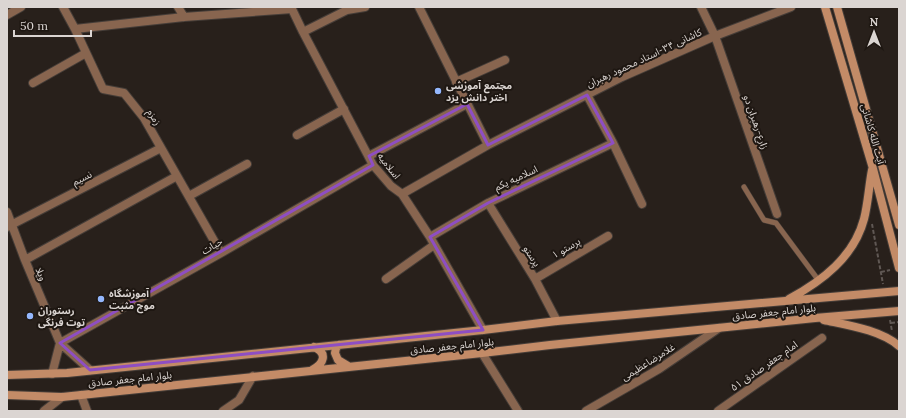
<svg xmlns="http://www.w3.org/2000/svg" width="906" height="418" font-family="Lora,'Noto Sans Arabic',serif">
<rect width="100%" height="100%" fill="#28201b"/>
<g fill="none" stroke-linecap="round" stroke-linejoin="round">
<defs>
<path id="service" d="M 744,187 L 764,220 L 776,223 L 819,281"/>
<path id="minor" d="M 63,7 L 75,29 L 103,89 L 124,93 L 144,118 L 221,253
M 178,7 L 184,17
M 291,7 L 303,32 L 373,165 L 391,186 L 402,194 L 430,237 L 483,330
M 419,7 L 488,145
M 701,7 L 715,36 L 777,214
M 7,15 L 21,7
M 75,29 L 184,17 L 292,9
M 303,32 L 347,10 L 365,7
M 456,82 L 505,60
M 33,83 L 86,53
M 587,95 L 613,143 L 642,204
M 297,135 L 344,109
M 369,156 L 467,104
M 402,194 L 488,145 L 622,77 L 715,36 L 791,7
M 189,196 L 247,164
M 488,203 L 535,279 L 557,321
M 7,212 L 25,260 L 60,343 L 90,370
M 7,227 L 161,148
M 430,237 L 488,203 L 613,143
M 25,260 L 177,176
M 386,279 L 434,245
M 535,279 L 608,236
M 60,343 L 221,253 L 373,165
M 482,353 L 518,411
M 52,374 L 60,343
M 81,395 L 87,411
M 44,411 L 62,397
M 223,411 L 239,400 L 253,376
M 586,411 L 659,369 L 719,328
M 718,411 L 822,338"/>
<path id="secondary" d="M 825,7 L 872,165 L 899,268
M 837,7 L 899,225
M 789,299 C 822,281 854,257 864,219 C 868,204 869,185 872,170
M 824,320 C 847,325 881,330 899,346
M 339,345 L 336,348 L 335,353 L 338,360 L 348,366
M 312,370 C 324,364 328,353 314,347
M 7,375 L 67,373 L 483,330 L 557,321 L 899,291
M 7,395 L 62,397 L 482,353 L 550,345 L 815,318 L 899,311"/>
</defs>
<use href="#service" stroke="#453d38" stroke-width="6"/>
<use href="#minor" stroke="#453d38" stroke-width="10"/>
<use href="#secondary" stroke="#453d38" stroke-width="10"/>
<path stroke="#605854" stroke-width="2" stroke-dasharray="4 2" stroke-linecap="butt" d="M 872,224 L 883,284
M 881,272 L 890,270
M 890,320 L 892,331
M 891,323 L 899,322"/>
<use href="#service" stroke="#88654f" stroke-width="5"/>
<use href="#minor" stroke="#88654f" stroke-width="8"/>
<use href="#secondary" stroke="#c38b67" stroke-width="8"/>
</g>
<path fill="none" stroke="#8e4ec3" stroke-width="3" stroke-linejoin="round" d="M 587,95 L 613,143 L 488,203 L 430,237 L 483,330 L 90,370 L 60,343 L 373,165 L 369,156 L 467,104 L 488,145 Z"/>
<g fill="#94b7fd" stroke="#1e1712" stroke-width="1.5">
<circle cx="438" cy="91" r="4"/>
<circle cx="101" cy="299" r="4"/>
<circle cx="30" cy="316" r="4"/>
</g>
<g text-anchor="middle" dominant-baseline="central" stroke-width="4" stroke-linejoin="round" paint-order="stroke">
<g font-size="10" fill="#dbd5d2" stroke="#1e1712">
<text transform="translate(644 58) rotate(-25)">کاشانی ۳۴-استاد محمود رهبران</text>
<text transform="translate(154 117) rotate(57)">زمزم</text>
<text transform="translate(756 122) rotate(71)">زارع-رهبران دو</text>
<text transform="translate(873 134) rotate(74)">آیت الله کاشانی</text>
<text transform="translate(389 166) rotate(52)">اسلامیه</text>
<text transform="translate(82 178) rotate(-27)">نسیم</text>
<text transform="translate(516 178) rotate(-25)">اسلامیه یکم</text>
<text transform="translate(212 246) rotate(-30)">حیات</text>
<text transform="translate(566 248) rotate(-30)">پرستو ۱</text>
<text transform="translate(532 256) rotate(58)">پرستو</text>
<text transform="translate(41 274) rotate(67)">ویلا</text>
<text transform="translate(774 312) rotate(-6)">بلوار امام جعفر صادق</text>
<text transform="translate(452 346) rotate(-6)">بلوار امام جعفر صادق</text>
<text transform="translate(648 362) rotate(-32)">غلامرضاعظیمی</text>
<text transform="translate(764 366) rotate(-35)">امام جعفر صادق ۵۱</text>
<text transform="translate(130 379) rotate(-6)">بلوار امام جعفر صادق</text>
</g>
<g font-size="10" font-weight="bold" fill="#dbd5d2" stroke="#1e1712" text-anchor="start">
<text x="446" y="85">مجتمع آموزشی<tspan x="446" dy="12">اختر دانش یزد</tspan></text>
<text x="109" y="293">آموزشگاه<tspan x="109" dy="12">موج مثبت</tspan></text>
<text x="38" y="310">رستوران<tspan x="38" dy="12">توت فرنگی</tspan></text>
</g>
</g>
<rect width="906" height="418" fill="none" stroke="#dbd5d2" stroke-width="16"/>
<g transform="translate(874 32)" stroke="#1e1712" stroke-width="3" paint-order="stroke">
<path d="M0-3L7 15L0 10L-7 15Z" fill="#dbd5d2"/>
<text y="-6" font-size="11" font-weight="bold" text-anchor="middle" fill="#dbd5d2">N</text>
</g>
<path d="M14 30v6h77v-6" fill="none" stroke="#dbd5d2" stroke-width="2"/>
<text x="20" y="30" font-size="12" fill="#dbd5d2" stroke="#1e1712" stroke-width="3" paint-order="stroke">50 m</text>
</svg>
